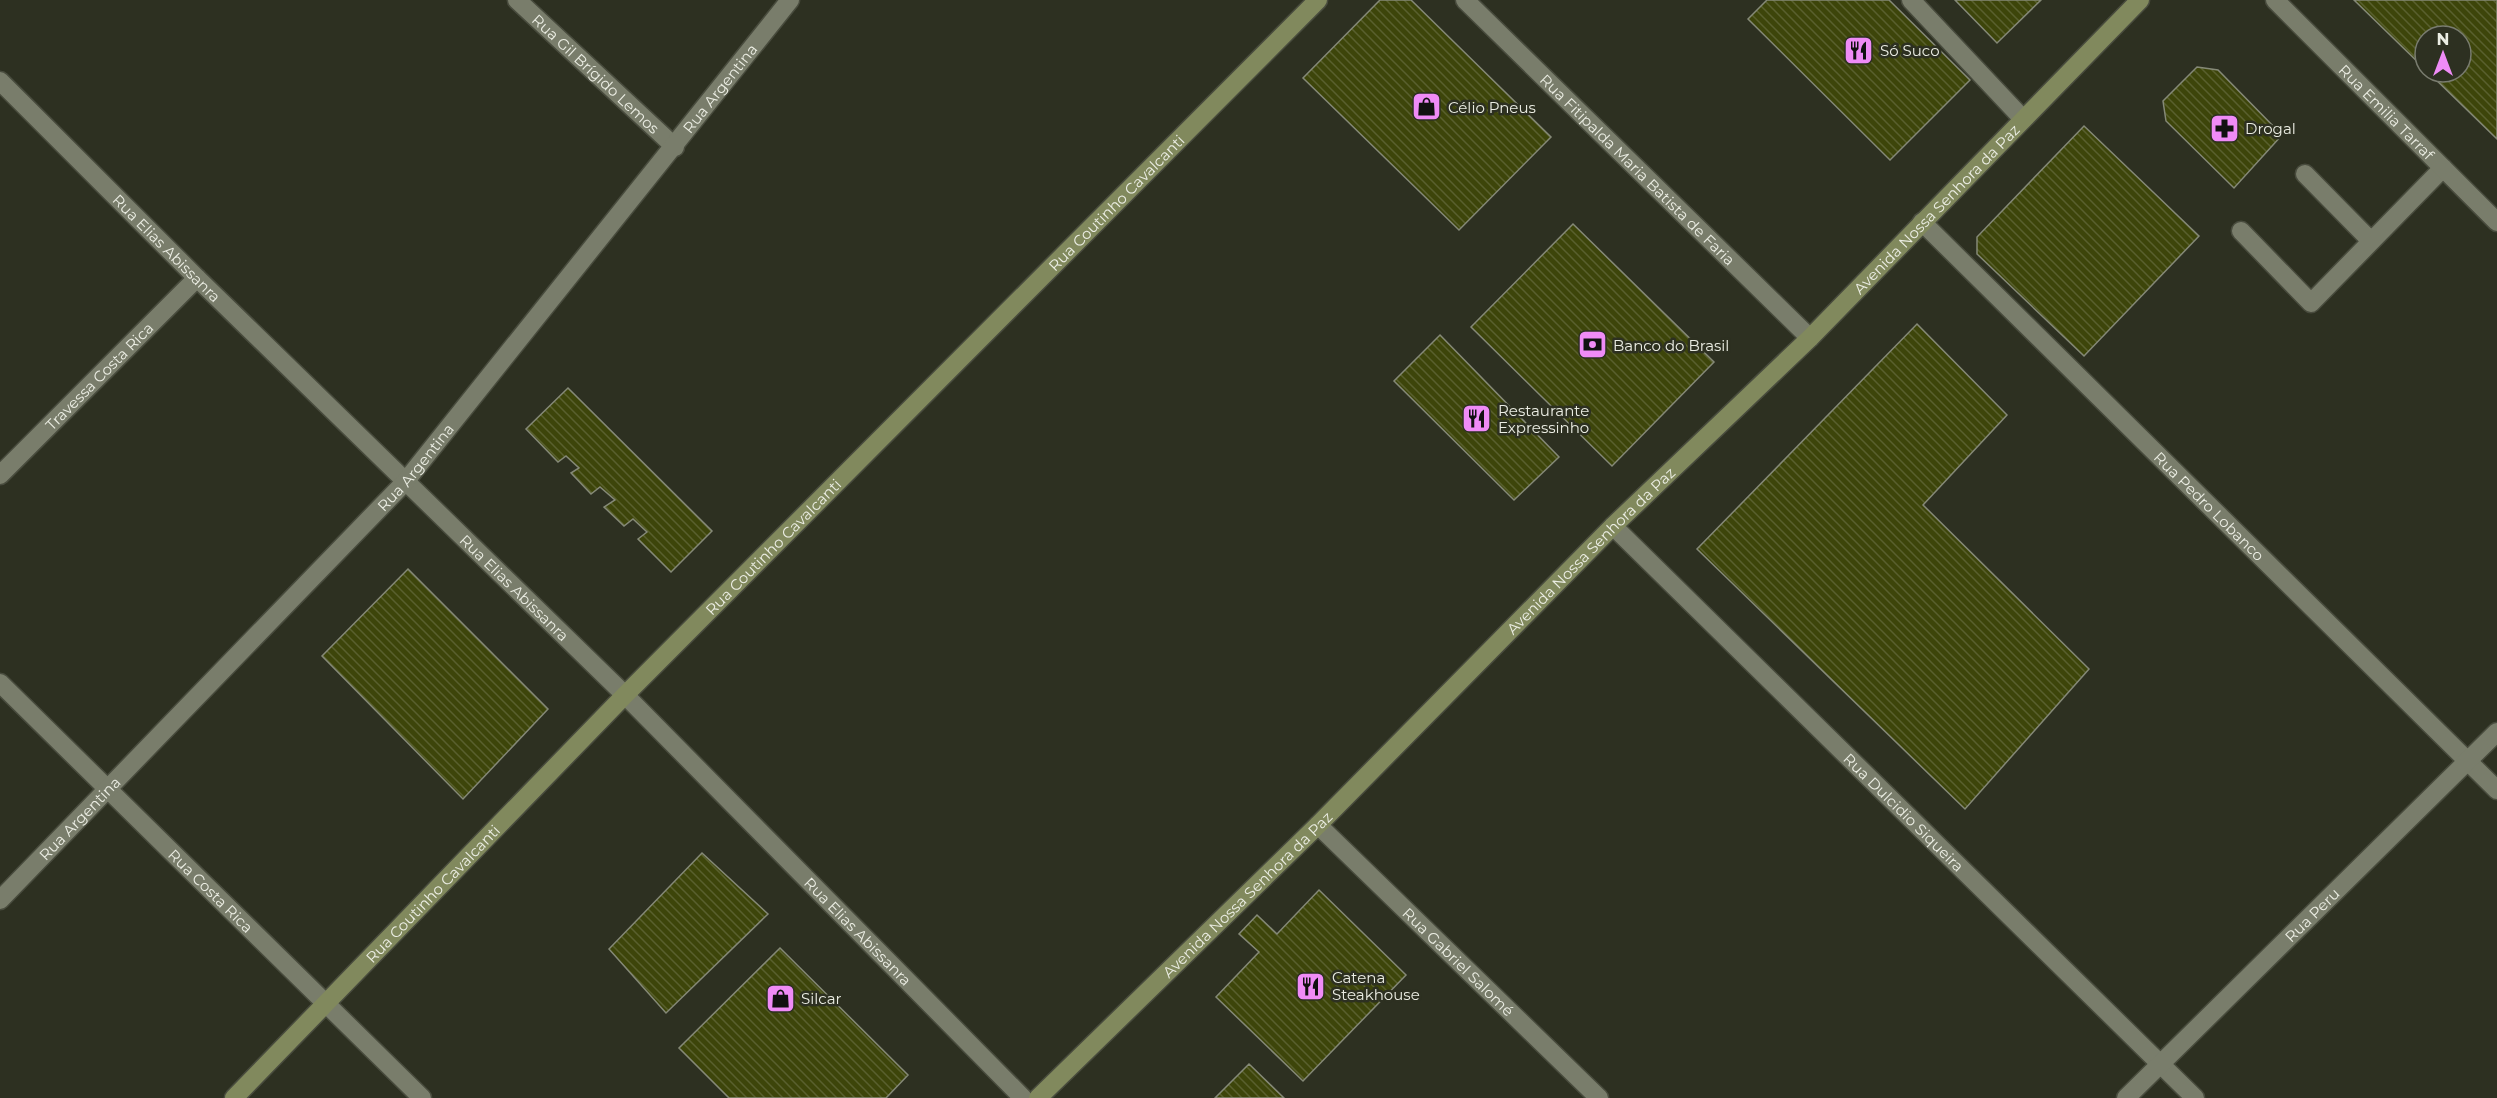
<svg xmlns="http://www.w3.org/2000/svg" width="2497" height="1098" font-family="Montserrat,sans-serif">
<defs>
<pattern id="building-back-hatch" width="6" height="6" patternUnits="userSpaceOnUse" patternTransform="scale(1.5)"><rect width="6" height="6" fill="#3d450a"/><path d="M-1 5l2 2M0 0l6 6M5-1l2 2" fill="none" stroke="#59602e"/></pattern>
</defs>
<rect width="100%" height="100%" fill="#2d3021"/>
<path fill="url(#building-back-hatch)" stroke="#858977" stroke-width="1.5" d="M 1380,0 L 1411,0 L 1551,137 L 1459,230 L 1303,78 Z
M 1767,0 L 1889,0 L 1970,80 L 1890,160 L 1748,19 Z
M 1955,0 L 2041,0 L 1997,43 Z
M 2354,0 L 2497,0 L 2497,139 L 2428,72 L 2461,72 L 2461,36 L 2425,36 L 2425,69 Z
M 2197,67 L 2218,70 L 2282,135 L 2234,188 L 2166,121 L 2163,101 Z
M 2084,126 L 2199,236 L 2084,356 L 1977,254 L 1977,237 Z
M 1573,224 L 1714,362 L 1612,466 L 1471,327 Z
M 1917,324 L 2007,415 L 1923,505 L 2089,669 L 1965,809 L 1697,549 Z
M 1440,335 L 1559,457 L 1514,500 L 1394,381 Z
M 568,388 L 712,531 L 671,572 L 638,539 L 647,532 L 633,519 L 624,526 L 604,507 L 615,500 L 600,487 L 591,494 L 571,473 L 579,468 L 566,456 L 558,462 L 526,429 Z
M 408,569 L 548,709 L 463,799 L 322,656 Z
M 702,853 L 768,914 L 666,1013 L 609,949 Z
M 1319,890 L 1406,975 L 1303,1081 L 1216,997 L 1259,952 L 1239,934 L 1257,915 L 1277,934 Z
M 780,948 L 908,1075 L 886,1098 L 729,1098 L 679,1048 Z
M 1249,1064 L 1284,1098 L 1215,1098 Z"/>
<g fill="none" stroke-linecap="round" stroke-linejoin="round">
<defs>
<path id="lane" d="M 1911,0 L 2023,119
M 2305,174 L 2371,241
M 2241,231 L 2311,303 L 2443,168"/>
<g id="street">
<path id="s1" d="M 517,0 L 675,147"/>
<path id="s2" d="M 1465,0 L 1810,338"/>
<path id="s3" d="M 2275,0 L 2497,222"/>
<path id="s4" d="M 0,81 L 197,278 L 625,695 L 1023,1098"/>
<path id="s5" d="M 1922,222 L 2497,790"/>
<path id="s6" d="M 0,475 L 197,278"/>
<path id="s7" d="M 1613,526 L 2195,1098"/>
<path id="s8" d="M 0,683 L 422,1098"/>
<path id="s9" d="M 1318,825 L 1599,1098"/>
<path id="s10" d="M 0,900 L 405,482 L 790,0"/>
<path id="s11" d="M 2126,1098 L 2497,732"/>
</g>
<g id="secondary">
<path id="s12" d="M 234,1098 L 625,695 L 1318,0"/>
<path id="s13" d="M 1038,1098 L 1318,825 L 1613,526 L 1810,338 L 2140,0"/>
</g>
</defs>
<use href="#lane" stroke="#484b3d" stroke-width="21"/>
<use href="#street" stroke="#484b3d" stroke-width="21"/>
<use href="#secondary" stroke="#484b3d" stroke-width="21"/>
<use href="#lane" stroke="#797d6b" stroke-width="18"/>
<use href="#street" stroke="#797d6b" stroke-width="18"/>
<use href="#secondary" stroke="#81895d" stroke-width="18"/>
</g>
<defs>
<symbol id="restaurant-square" viewBox="-11 -11 22 22"><rect x="-9" y="-9" width="18" height="18" rx="4" fill="#ef8bf6" stroke="#2d3021"/><path d="M-5-6h1v4h1v-4h1v4h1v-4h1v5L-1.5 .5V6h-2V.5L-5-1ZM5-6V6H3V1.5H1.5Q1.5-4 5-6Z" fill="#111"/></symbol>
<symbol id="shop-square" viewBox="-11 -11 22 22"><rect x="-9" y="-9" width="18" height="18" rx="4" fill="#ef8bf6" stroke="#2d3021"/><path d="M-5-2.5h2.3a2.7 3.5 0 0 1 5.4 0H5L5.5 6h-11ZM-1.5-2.5h3a1.5 2.3 0 0 0-3 0Z" fill="#111"/></symbol>
<symbol id="pharmacy-square" viewBox="-11 -11 22 22"><rect x="-9" y="-9" width="18" height="18" rx="4" fill="#ef8bf6" stroke="#2d3021"/><path d="M-2-6h4v4h4v4h-4v4h-4v-4h-4v-4h4Z" fill="#111"/></symbol>
<symbol id="bank-square" viewBox="-11 -11 22 22"><rect x="-9" y="-9" width="18" height="18" rx="4" fill="#ef8bf6" stroke="#2d3021"/><path d="M-6-4H6V4H-6ZM0-2.3a2.3 2.3 0 1 0 0 4.6a2.3 2.3 0 1 0 0-4.6Z" fill="#111"/></symbol>
</defs>
<g fill-rule="evenodd">
<use href="#restaurant-square" x="1842" y="34" width="33" height="33"/>
<use href="#shop-square" x="1410" y="90" width="33" height="33"/>
<use href="#pharmacy-square" x="2208" y="112" width="33" height="33"/>
<use href="#bank-square" x="1576" y="328" width="33" height="33"/>
<use href="#restaurant-square" x="1460" y="402" width="33" height="33"/>
<use href="#restaurant-square" x="1294" y="970" width="33" height="33"/>
<use href="#shop-square" x="764" y="982" width="33" height="33"/>
</g>
<g text-anchor="middle" dominant-baseline="central" stroke-width="5" stroke-linejoin="round" paint-order="stroke">
<g font-size="15" fill="#ebede3" stroke="#2d3021" text-anchor="start">
<text x="1880" y="50">Só Suco</text>
<text x="1448" y="107">Célio Pneus</text>
<text x="2245" y="128">Drogal</text>
<text x="1613" y="345">Banco do Brasil</text>
<text x="1498" y="410">Restaurante<tspan x="1498" dy="17">Expressinho</tspan></text>
<text x="1332" y="977">Catena<tspan x="1332" dy="17">Steakhouse</tspan></text>
<text x="801" y="998">Silcar</text>
</g>
<g font-size="15" fill="#ebede3" stroke="#2d3021">
<text stroke="none"><textPath href="#s1" startOffset="108">Rua Gil Brígido Lemos</textPath></text>
<text stroke="none"><textPath href="#s10" startOffset="1086">Rua Argentina</textPath></text>
<text stroke="none"><textPath href="#s3" startOffset="158">Rua Emilia Tarraf</textPath></text>
<text stroke="none"><textPath href="#s2" startOffset="242">Rua Fitipalda Maria Batista de Faria</textPath></text>
<text stroke="none"><textPath href="#s12" startOffset="1257">Rua Coutinho Cavalcanti</textPath></text>
<text stroke="none"><textPath href="#s13" startOffset="1264">Avenida Nossa Senhora da Paz</textPath></text>
<text stroke="none"><textPath href="#s4" startOffset="236">Rua Elias Abissanra</textPath></text>
<text stroke="none"><textPath href="#s6" startOffset="140">Travessa Costa Rica</textPath></text>
<text stroke="none"><textPath href="#s10" startOffset="600">Rua Argentina</textPath></text>
<text stroke="none"><textPath href="#s5" startOffset="404">Rua Pedro Lobanco</textPath></text>
<text stroke="none"><textPath href="#s12" startOffset="771">Rua Coutinho Cavalcanti</textPath></text>
<text stroke="none"><textPath href="#s13" startOffset="778">Avenida Nossa Senhora da Paz</textPath></text>
<text stroke="none"><textPath href="#s4" startOffset="722">Rua Elias Abissanra</textPath></text>
<text stroke="none"><textPath href="#s7" startOffset="408">Rua Dulcidio Siqueira</textPath></text>
<text stroke="none"><textPath href="#s10" startOffset="114">Rua Argentina</textPath></text>
<text stroke="none"><textPath href="#s8" startOffset="296">Rua Costa Rica</textPath></text>
<text stroke="none"><textPath href="#s12" startOffset="285">Rua Coutinho Cavalcanti</textPath></text>
<text stroke="none"><textPath href="#s13" startOffset="292">Avenida Nossa Senhora da Paz</textPath></text>
<text stroke="none"><textPath href="#s11" startOffset="261">Rua Peru</textPath></text>
<text stroke="none"><textPath href="#s4" startOffset="1208">Rua Elias Abissanra</textPath></text>
<text stroke="none"><textPath href="#s9" startOffset="196">Rua Gabriel Salomé</textPath></text>
</g>
</g>
<g transform="translate(2443 54)"><circle r="28" fill="#2d3021" stroke="#797c6f" stroke-width="1.5"/>
<path d="M0-4.5L10 22L0 15L-10 22Z" fill="#ef8bf6"/>
<text y="-9" font-size="16" font-weight="bold" text-anchor="middle" fill="#ebede3">N</text>
</g>
</svg>
